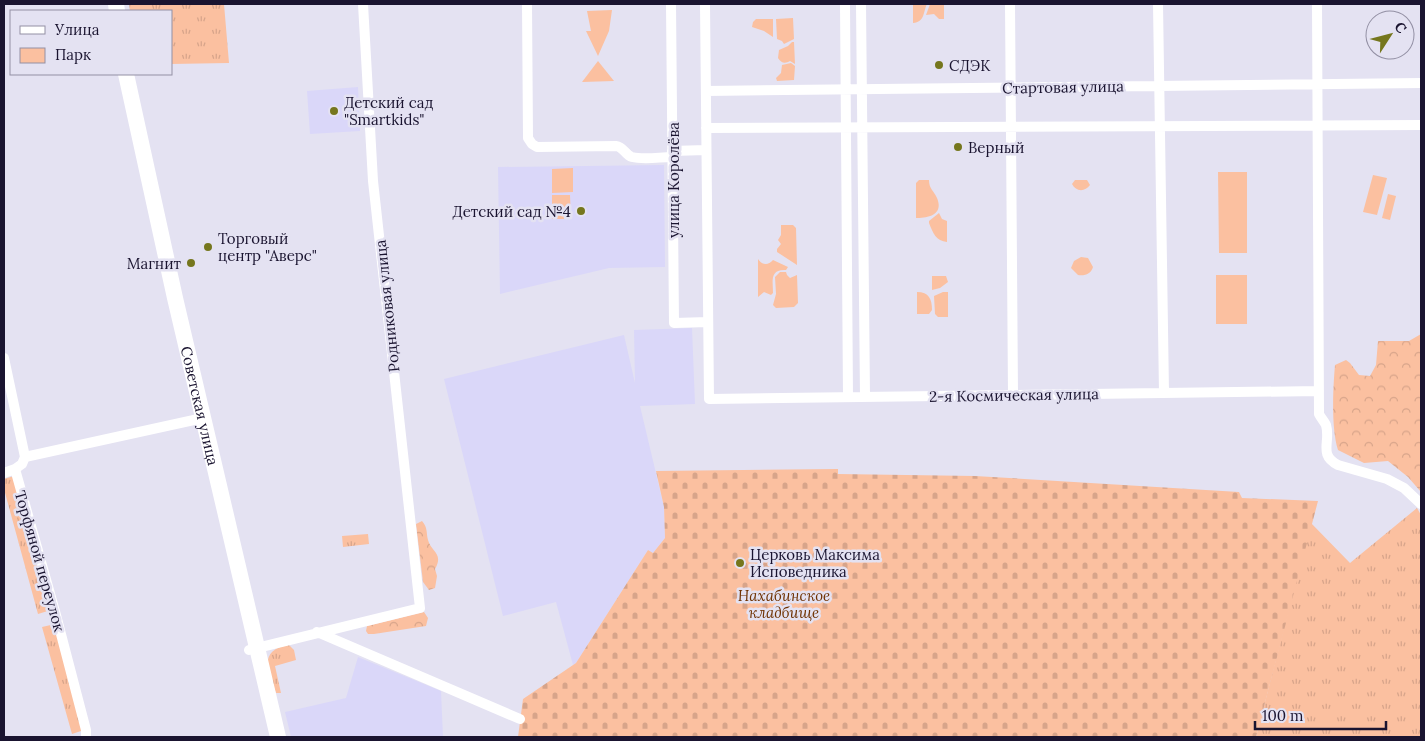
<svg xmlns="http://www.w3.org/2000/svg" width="1425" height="741" font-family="Lora,serif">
<defs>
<pattern id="grass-tufts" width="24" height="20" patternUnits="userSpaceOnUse" patternTransform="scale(1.25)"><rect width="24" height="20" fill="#fbc0a0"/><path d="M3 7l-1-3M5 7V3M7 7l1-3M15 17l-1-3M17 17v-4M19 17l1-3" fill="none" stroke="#d7a48a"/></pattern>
<pattern id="forest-crowns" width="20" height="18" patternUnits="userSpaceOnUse" patternTransform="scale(1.25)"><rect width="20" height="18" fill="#fbc0a0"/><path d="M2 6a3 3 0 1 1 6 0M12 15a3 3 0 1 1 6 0" fill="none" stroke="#d7a48a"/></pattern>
<pattern id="cemetery-stones" width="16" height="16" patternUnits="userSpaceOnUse" patternTransform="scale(1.25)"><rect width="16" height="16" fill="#fbc0a0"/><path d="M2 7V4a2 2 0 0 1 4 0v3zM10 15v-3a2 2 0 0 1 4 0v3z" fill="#d7a48a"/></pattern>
</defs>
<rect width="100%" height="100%" fill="#e4e2f2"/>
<path fill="#dad7f9" d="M 358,87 L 360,131 L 310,134 L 307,91 Z
M 664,165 L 665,267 L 609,268 L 500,294 L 498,167 Z
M 692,328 L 695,404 L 640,406 L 664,507 L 665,538 L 653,553 L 648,550 L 576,663 L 573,665 L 556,602 L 503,616 L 444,379 L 624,335 L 635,383 L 634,330 Z
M 358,657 L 441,691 L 443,737 L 291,737 L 285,712 L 346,698 Z"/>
<path fill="url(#grass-tufts)" d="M 129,4 L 224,4 L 229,63 L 171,64 L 171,11 L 130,11 Z
M 14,476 L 51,610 L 38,614 L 4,489 L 4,479 Z
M 1417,508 L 1421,515 L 1421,737 L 1256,737 L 1311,523 L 1350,563 Z
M 368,534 L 369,544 L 343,547 L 342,536 Z
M 55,624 L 84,730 L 72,734 L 42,627 Z
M 289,645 L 294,650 L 296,660 L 275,666 L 281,693 L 276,693 C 269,672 257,650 289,645 Z"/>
<path fill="url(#forest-crowns)" d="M 1421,334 L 1421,492 L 1408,477 L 1388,461 L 1364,463 L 1338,450 C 1331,428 1333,388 1335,365 L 1346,360 L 1350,363 L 1359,375 L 1370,376 L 1376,365 L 1378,341 L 1409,341 Z
M 422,521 C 428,528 426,532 428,540 C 431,552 444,553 435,569 L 437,576 L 435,588 L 429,590 L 423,582 L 416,524 Z
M 424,612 L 428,618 L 426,626 L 374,634 L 368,634 L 366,631 L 367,626 Z"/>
<path fill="url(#cemetery-stones)" d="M 838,469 L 838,474 L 975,476 L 1239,492 L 1242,498 L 1318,501 L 1256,737 L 518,737 L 523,699 L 576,663 L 648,550 L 653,553 L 665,538 L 664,507 L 656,471 Z"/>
<path fill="#fbc0a0" d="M 913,4 L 927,4 C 923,12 925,22 913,23 Z
M 930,4 L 944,4 L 944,19 L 939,19 L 934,14 L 926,15 Z
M 612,10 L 609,31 L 598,56 L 586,31 L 591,31 L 587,11 Z
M 793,18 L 794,39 L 784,44 L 782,41 L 777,39 L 776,19 Z
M 756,19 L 773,19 L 773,37 L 764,31 L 752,27 L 753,22 Z
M 792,42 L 794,42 L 795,64 L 790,61 C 785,64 781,63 778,58 L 779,50 L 788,46 Z
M 598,61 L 614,81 L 582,82 Z
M 791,63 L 795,66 L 794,80 L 777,81 L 776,78 L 781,73 L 782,65 Z
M 573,168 L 573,192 L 552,193 L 552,169 Z
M 1218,172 L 1247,172 L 1247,253 L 1219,253 Z
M 1373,175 L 1387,178 L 1377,215 L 1363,212 Z
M 919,180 L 929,180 C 929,189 934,191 937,198 C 944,215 928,218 916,218 L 916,183 Z
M 1075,180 L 1087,180 L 1090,185 C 1085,192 1076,192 1072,184 Z
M 1388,194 L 1396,196 L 1390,220 L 1382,218 Z
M 552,195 L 570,195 L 571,219 L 552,219 Z
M 939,213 L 942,219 L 947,221 L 947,242 C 936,241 933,233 929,223 L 929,221 Z
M 781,225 L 793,225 L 796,228 L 797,265 L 777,252 L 777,249 L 781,244 L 778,240 L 781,235 Z
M 1081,257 L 1088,258 L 1093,267 C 1091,274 1085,276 1078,275 L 1071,268 L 1074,261 Z
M 758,259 C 762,265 768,266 773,260 L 788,267 L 786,270 C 769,269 773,282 773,293 L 771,295 L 764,292 L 758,297 Z
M 780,272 L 786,272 L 787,275 L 790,278 L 797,275 L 798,303 L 794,307 L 776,308 L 773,305 L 776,294 L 775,277 Z
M 1216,275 L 1247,275 L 1247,324 L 1216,324 Z
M 932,276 L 946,276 L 948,282 L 940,288 L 932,290 Z
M 917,292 C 929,292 932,299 932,310 L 929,314 L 917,314 Z
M 943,292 L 948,292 L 948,317 L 938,317 L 935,314 L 934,296 Z"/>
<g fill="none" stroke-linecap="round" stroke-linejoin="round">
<path stroke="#fff" stroke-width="10" d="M 527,4 L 528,138 L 532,144 L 537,147 L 616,146 C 624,147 625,155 632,157 C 644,160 660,157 672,157
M 671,4 L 674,323 L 708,322
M 705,4 L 709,399 L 1319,391
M 845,4 L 848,397
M 861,4 L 865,397
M 1010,4 L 1013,395
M 1158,4 L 1164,393
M 1317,4 L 1319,414 C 1321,418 1324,421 1326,425 C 1331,442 1318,455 1338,465 L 1387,479 L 1404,488 L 1421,504
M 706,91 L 1421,83
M 706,128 L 1421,125
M 672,151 L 706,150
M 4,358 L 25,457 L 22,464 L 15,469 L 56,615 L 86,730 L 86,737
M 25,457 L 203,418
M 4,473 L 15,469
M 317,632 L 520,719
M 249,650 L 420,608 L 373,181 L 363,4"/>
<g stroke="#fff" stroke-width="16">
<path d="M 116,4 L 117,11"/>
<path id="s1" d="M 126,74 L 175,298 L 278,737"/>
</g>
</g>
<g fill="#75761d" stroke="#e4e2f2" stroke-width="2">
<circle cx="939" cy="65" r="5"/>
<circle cx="334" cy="111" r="5"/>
<circle cx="958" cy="147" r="5"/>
<circle cx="581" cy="211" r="5"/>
<circle cx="208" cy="247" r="5"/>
<circle cx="191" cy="263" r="5"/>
<circle cx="740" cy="563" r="5"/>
</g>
<g text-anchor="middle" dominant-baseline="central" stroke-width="5" stroke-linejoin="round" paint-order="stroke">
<g font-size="15" fill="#1a1430" stroke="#e4e2f2" text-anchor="start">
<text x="949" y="65">СДЭК</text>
<text x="344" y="102">Детский сад<tspan x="344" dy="17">"Smartkids"</tspan></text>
<text x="968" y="147">Верный</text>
<text x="571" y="211" text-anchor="end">Детский сад №4</text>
<text x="218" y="238">Торговый<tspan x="218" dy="17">центр "Аверс"</tspan></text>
<text x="181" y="263" text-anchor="end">Магнит</text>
<text x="750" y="554">Церковь Максима<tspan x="750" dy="17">Исповедника</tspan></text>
</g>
<g font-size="15" fill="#1a1430" stroke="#e4e2f2">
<text transform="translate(1063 87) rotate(-1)">Стартовая улица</text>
<text transform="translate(673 180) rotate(-90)">улица Королёва</text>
<text transform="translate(387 306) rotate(-96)">Родниковая улица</text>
<text transform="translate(1014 395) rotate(-1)">2-я Космическая улица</text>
<text stroke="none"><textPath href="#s1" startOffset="340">Советская улица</textPath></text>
<text transform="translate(40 561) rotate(74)">Торфяной переулок</text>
</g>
<g font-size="15" font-style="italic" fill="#6f3203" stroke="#e4e2f2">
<text x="784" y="595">Нахабинское<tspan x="784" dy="17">кладбище</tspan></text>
</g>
</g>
<rect width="1425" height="741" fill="none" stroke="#1a1430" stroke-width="10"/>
<rect x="10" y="10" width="162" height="65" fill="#e4e2f2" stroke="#9390a4"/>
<rect x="20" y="26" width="25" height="8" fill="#ffffff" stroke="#9390a4"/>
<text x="55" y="35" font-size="15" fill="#1a1430">Улица</text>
<rect x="20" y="48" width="25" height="15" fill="#fbc0a0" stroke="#9390a4"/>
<text x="55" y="60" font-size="15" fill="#1a1430">Парк</text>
<g transform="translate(1390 35) rotate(54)"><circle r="24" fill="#e4e2f2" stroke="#9390a4"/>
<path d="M0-4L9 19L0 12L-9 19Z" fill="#75761d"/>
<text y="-8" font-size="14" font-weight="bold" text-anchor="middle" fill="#1a1430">С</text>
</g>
<path d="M1255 721v8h131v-8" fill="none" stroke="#1a1430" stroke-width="2.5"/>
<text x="1262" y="721" font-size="15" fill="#1a1430" stroke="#e4e2f2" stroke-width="4" paint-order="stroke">100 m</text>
</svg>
